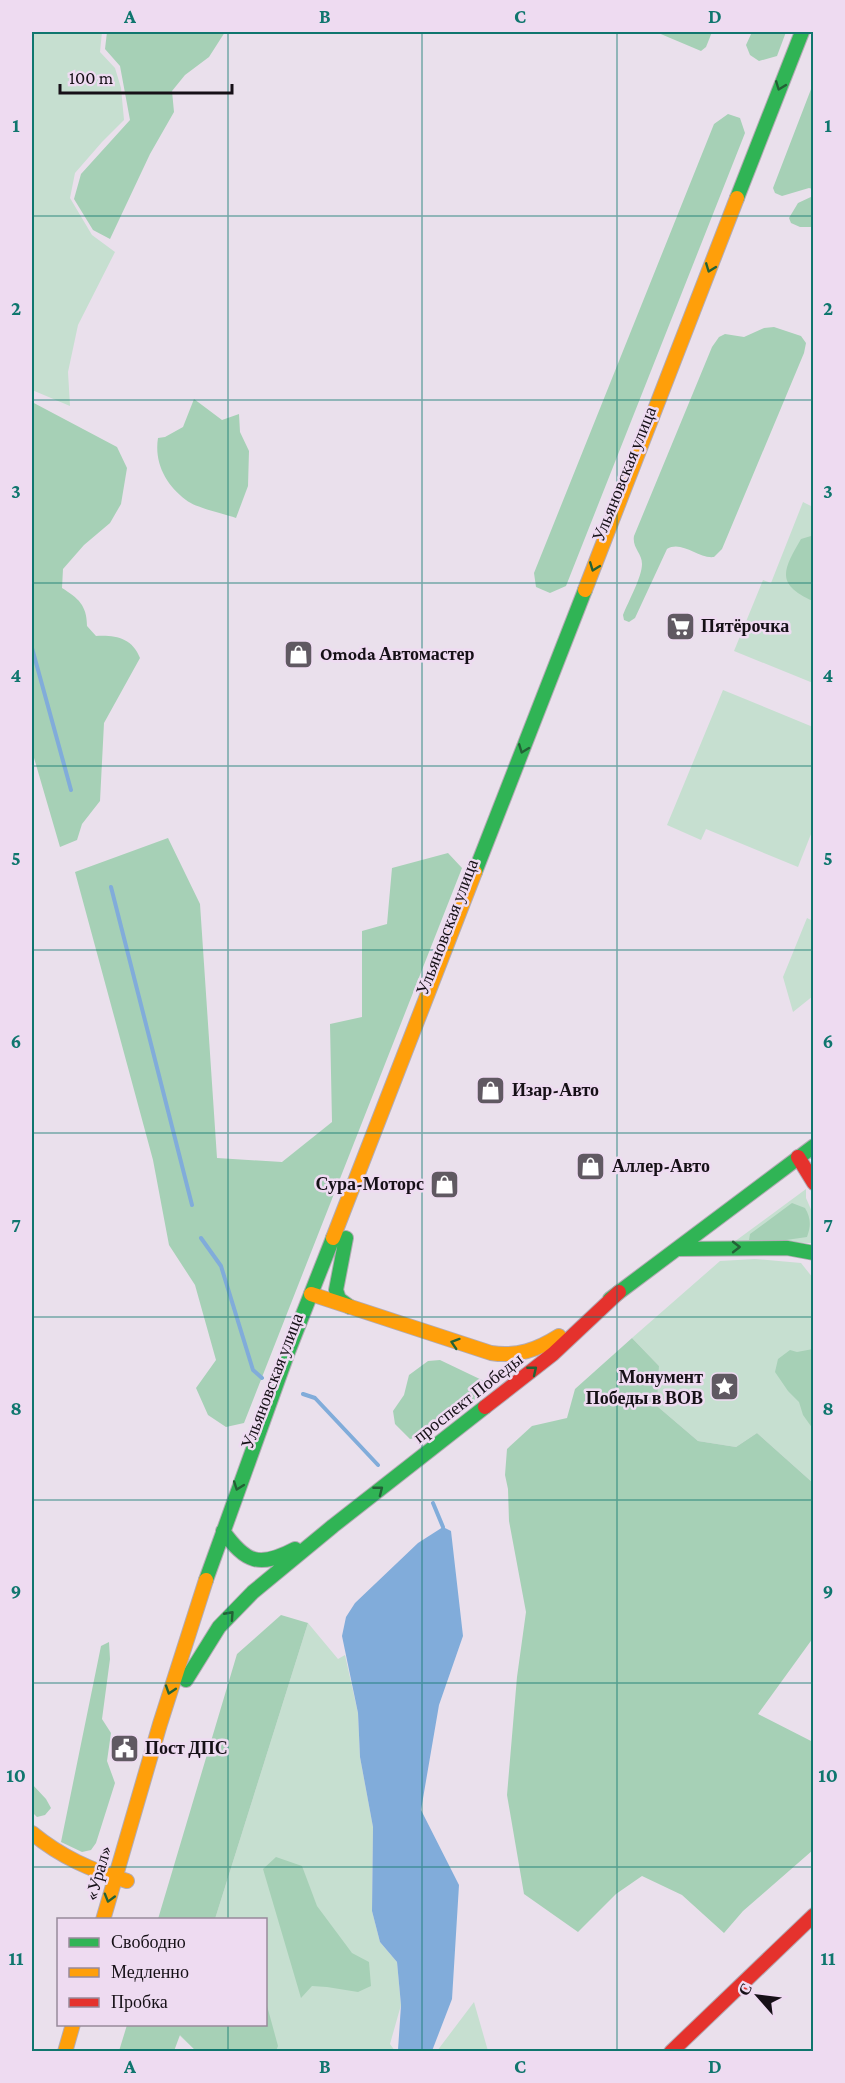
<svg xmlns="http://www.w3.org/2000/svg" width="845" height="2083" font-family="'Crimson Pro',serif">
<rect width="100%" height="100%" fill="#eae0ec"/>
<path fill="#c6dfd0" d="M 32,32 L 102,32 L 100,52 L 115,68 L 121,88 L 124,120 L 102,142 L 75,173 L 70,198 L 92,235 L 115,252 L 78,325 L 68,372 L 70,406 L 32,390 Z
M 803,502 L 813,507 L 813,683 L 734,651 L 763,580 L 771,583 Z
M 723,690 L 813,727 L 813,829 L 798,867 L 706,829 L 701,840 L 667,825 Z
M 807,918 L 813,921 L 813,996 L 793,1012 L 783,977 Z
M 806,1189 L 806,1198 L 813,1214 L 813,1243 L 734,1242 Z
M 755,1259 L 801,1263 L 813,1278 L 813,1483 L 757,1433 L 736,1447 L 698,1441 L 657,1406 L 659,1366 L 632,1338 L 720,1261 Z
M 308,1623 L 338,1659 L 345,1655 L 358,1713 L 360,1757 L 373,1827 L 372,1911 L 380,1942 L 397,1962 L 401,2005 L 390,2044 L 395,2051 L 196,2051 L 179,2035 L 266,2024 L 266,1920 L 215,1919 Z
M 474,2002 L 488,2051 L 437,2051 Z"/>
<path fill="#a6d0b6" d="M 107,32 L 225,32 L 209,57 L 185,75 L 172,91 L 174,112 L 150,154 L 110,239 L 93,230 L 74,199 L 81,174 L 130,120 L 120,66 L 105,49 Z
M 656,32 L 712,32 L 706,47 L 701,51 Z
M 752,32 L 786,32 L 777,56 L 759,61 L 750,55 L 746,45 Z
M 813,84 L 813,189 L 809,188 L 782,196 L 775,193 L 773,188 Z
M 728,114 L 740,118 L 745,133 L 566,586 L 550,593 L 536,587 L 534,573 L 714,124 Z
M 813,196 L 813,227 L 800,227 L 791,223 L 789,218 L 798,203 Z
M 774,327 L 801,336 L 806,343 L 804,353 L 722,549 L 714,557 C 698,559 682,540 667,549 L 635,618 L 629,622 L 624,620 L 623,615 C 628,602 642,577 642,564 C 642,553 632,548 634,536 L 712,347 L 719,337 L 725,334 L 744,337 L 764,328 Z
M 194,399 L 222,420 L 239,414 L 240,432 L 249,451 L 248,486 L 236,518 C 222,513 196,508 186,500 C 166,485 154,463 158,438 L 165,437 L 183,427 Z
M 32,402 L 117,447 L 127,468 L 121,504 L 110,523 L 84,545 L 63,569 L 62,588 C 78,598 87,605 87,626 L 96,636 C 116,635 132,638 140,658 L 104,723 L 100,801 L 82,824 L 77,840 L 60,847 L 32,751 Z
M 811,536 L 814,537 L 813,601 C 775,584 783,570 801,539 Z
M 168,838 L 200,904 L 217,1158 L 282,1162 L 332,1122 L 330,1024 L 362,1017 L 362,931 L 387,924 L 392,868 L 448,853 L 462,868 L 244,1423 L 226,1427 L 208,1415 L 196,1388 L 216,1360 L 195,1285 L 169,1245 L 153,1160 L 75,872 Z
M 792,1203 L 805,1208 C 811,1218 811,1226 807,1237 L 786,1240 L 749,1240 L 750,1234 Z
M 632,1338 L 659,1366 L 657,1406 L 698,1441 L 736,1447 L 757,1433 L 813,1483 L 813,1638 L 758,1714 L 813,1742 L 813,1850 L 743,1911 L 724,1933 L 682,1895 L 642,1876 L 616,1894 L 578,1932 L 524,1894 L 507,1795 L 517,1677 L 526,1612 L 509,1521 L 508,1489 L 505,1475 L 507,1449 L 532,1426 L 567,1418 L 575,1389 Z
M 813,1349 L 814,1349 L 813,1429 L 803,1415 L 799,1402 L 788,1391 L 775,1372 L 778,1359 L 790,1350 L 797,1352 Z
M 440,1360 L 486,1382 L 486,1391 L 426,1436 L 410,1439 L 395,1424 L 393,1411 L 404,1395 L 409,1375 L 428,1361 Z
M 281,1615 L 308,1623 L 215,1919 L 158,1919 L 237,1654 Z
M 109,1642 L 110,1659 L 102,1719 L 111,1733 L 107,1761 L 115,1783 L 96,1843 L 91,1850 L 82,1852 L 61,1842 L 101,1646 Z
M 32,1784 L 46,1799 L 51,1808 L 45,1815 L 37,1817 L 32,1812 Z
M 276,1857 L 302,1866 L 317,1906 L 352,1953 L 369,1962 L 371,1986 L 358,1992 L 327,1987 L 312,1986 L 301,1998 L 263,1869 Z
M 266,2002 L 278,2046 L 276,2051 L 196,2051 L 180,2035 L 174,2051 L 119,2051 L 127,2025 L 266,2024 Z"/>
<path fill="#81acda" d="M 443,1527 L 451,1531 L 463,1636 L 439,1705 L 421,1810 L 459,1885 L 452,1999 L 432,2051 L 399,2051 L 398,2050 L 401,2005 L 397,1962 L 380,1942 L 372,1911 L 373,1827 L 360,1757 L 358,1713 L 342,1636 L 346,1617 L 355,1603 L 418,1543 Z"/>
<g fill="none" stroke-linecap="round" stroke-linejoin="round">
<path stroke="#81acda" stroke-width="4" d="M 32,648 L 71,790
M 111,887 L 192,1205
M 201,1238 L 221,1266 L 253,1370 L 262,1378
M 303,1394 L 315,1398 L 378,1465
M 433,1503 L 443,1527"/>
<defs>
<path id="fast" d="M 737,198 L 802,32
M 475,872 L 585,590
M 346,1238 L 336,1290 L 339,1299 L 350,1307
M 677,1249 L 787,1248 L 814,1253
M 610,1299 L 814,1146
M 223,1531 C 246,1563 259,1568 295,1549
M 206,1580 L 288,1352 L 333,1238
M 186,1680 L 219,1627 L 253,1592 L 333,1526 L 485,1407"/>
<path id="slow" d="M 585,590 L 737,198
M 333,1238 L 475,872
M 311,1294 L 491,1353 C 517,1357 537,1350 559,1336
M 32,1833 C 61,1857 91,1870 127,1881
M 103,1920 L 160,1724 L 206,1580
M 65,2052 L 73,2024"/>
<path id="jam" d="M 798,1157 L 814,1183
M 485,1407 L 553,1354 L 619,1292
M 671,2052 L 814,1915"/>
</defs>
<use href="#fast" stroke="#b3abb4" stroke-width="16"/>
<use href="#slow" stroke="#b3abb4" stroke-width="16"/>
<use href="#jam" stroke="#b3abb4" stroke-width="16"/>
<use href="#fast" stroke="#30b455" stroke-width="14"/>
<use href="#slow" stroke="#ff9f0a" stroke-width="14"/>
<use href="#jam" stroke="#e5322d" stroke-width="14"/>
</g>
<defs><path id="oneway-chevron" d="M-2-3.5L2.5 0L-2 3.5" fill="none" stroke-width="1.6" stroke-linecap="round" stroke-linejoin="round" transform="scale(1.5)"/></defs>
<g stroke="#236236">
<use href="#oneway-chevron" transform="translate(780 86) rotate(111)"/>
<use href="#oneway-chevron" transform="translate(710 268) rotate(111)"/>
<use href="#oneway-chevron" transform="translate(594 567) rotate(111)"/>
<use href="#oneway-chevron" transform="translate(523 749) rotate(111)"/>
<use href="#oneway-chevron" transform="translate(736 1247)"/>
<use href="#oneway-chevron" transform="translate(455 1343) rotate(-162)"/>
<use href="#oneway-chevron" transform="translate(533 1370) rotate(-39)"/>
<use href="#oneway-chevron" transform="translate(238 1486) rotate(110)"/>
<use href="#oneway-chevron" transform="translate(379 1490) rotate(-38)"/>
<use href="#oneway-chevron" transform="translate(230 1615) rotate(-48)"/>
<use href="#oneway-chevron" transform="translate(170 1690) rotate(108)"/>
<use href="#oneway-chevron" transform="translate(109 1898) rotate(106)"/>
</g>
<path fill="none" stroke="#0f766e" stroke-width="1.5" stroke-opacity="0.55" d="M 228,32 L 228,1920M 422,32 L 422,2052M 617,32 L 617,2052M 32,216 L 814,216M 32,400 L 814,400M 32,583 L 814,583M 32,766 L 814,766M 32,950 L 814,950M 32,1133 L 814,1133M 32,1317 L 814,1317M 32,1500 L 814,1500M 32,1683 L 814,1683M 32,1867 L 814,1867M 228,2024 L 228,2052"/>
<defs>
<symbol id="supermarket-square" viewBox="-11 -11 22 22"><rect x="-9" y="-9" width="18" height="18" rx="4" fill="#605962" stroke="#eedbf1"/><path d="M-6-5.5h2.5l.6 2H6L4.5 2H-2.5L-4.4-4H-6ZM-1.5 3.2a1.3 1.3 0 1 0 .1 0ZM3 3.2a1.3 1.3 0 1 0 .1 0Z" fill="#fff"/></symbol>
<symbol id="shop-square" viewBox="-11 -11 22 22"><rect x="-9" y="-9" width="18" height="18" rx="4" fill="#605962" stroke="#eedbf1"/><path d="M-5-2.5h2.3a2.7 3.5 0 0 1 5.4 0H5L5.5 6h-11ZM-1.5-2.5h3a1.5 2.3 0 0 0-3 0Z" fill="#fff"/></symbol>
<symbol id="sight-square" viewBox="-11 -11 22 22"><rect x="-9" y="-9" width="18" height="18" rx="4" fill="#605962" stroke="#eedbf1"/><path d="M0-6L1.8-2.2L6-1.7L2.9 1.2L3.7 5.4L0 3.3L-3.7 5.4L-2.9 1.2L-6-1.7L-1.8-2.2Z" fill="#fff"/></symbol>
<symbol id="civic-square" viewBox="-11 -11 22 22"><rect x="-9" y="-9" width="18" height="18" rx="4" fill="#605962" stroke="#eedbf1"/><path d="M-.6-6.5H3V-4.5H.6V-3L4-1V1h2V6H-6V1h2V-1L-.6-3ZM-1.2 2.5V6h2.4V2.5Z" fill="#fff"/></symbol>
</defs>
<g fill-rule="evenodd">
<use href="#supermarket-square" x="664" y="610" width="33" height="33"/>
<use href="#shop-square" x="282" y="638" width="33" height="33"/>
<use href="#shop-square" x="474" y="1074" width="33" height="33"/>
<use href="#shop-square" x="574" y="1150" width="33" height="33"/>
<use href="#shop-square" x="428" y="1168" width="33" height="33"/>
<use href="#sight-square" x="708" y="1370" width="33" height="33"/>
<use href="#civic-square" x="108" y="1732" width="33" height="33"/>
</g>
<g text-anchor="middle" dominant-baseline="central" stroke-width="5" stroke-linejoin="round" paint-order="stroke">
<g font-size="18" fill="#161017" stroke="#eedbf1">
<text transform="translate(624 474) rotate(-68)">Ульяновская улица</text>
<text transform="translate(447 927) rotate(-69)">Ульяновская улица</text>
<text transform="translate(272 1381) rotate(-69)">Ульяновская улица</text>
<text transform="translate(468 1398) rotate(-38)">проспект Победы</text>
<text transform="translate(98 1873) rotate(-74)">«Урал»</text>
</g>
<g font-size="18" font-weight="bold" fill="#161017" stroke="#eedbf1" text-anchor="start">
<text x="701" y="626">Пятёрочка</text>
<text x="320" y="654">Omoda Автомастер</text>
<text x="512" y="1090">Изар-Авто</text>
<text x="612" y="1166">Аллер-Авто</text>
<text x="424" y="1184" text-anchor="end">Сура-Моторс</text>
<text x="703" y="1377" text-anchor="end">Монумент<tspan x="703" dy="21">Победы в ВОВ</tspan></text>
<text x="145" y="1748">Пост ДПС</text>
</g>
</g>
<rect width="845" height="2083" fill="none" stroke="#eedbf1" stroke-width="66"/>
<rect x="57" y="1918" width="210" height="108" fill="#eedbf1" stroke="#988a9a" stroke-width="1.5"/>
<rect x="69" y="1938" width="30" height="9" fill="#30b455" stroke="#988a9a" stroke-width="1.5"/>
<text x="111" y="1948" font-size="18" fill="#161017">Свободно</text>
<rect x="69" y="1968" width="30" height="9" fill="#ff9f0a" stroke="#988a9a" stroke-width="1.5"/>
<text x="111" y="1978" font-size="18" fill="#161017">Медленно</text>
<rect x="69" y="1998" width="30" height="9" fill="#e5322d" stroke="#988a9a" stroke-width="1.5"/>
<text x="111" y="2008" font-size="18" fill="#161017">Пробка</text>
<g transform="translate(758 1996) rotate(298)" stroke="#eedbf1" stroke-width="4.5" paint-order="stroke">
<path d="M0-4.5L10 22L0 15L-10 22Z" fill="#161017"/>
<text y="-9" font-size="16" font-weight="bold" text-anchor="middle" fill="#161017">С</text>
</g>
<path d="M60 84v9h172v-9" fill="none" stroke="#161017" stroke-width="3"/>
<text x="69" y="84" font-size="18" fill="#161017" stroke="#eedbf1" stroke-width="4.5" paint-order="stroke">100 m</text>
<rect x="33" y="33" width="779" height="2017" fill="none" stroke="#0f766e" stroke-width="2"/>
<g font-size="20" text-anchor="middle" font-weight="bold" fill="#0f766e">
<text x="130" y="23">A</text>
<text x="325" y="23">B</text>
<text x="520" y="23">C</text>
<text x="715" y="23">D</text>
<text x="16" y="132">1</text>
<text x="828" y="132">1</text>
<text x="16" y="315">2</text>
<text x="828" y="315">2</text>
<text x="16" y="498">3</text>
<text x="828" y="498">3</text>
<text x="16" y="682">4</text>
<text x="828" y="682">4</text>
<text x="16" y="865">5</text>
<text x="828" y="865">5</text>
<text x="16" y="1048">6</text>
<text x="828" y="1048">6</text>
<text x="16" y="1232">7</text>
<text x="828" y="1232">7</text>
<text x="16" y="1415">8</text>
<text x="828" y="1415">8</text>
<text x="16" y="1598">9</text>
<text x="828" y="1598">9</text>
<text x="16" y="1782">10</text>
<text x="828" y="1782">10</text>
<text x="16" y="1965">11</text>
<text x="828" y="1965">11</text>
<text x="130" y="2073">A</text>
<text x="325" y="2073">B</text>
<text x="520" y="2073">C</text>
<text x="715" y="2073">D</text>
</g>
</svg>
